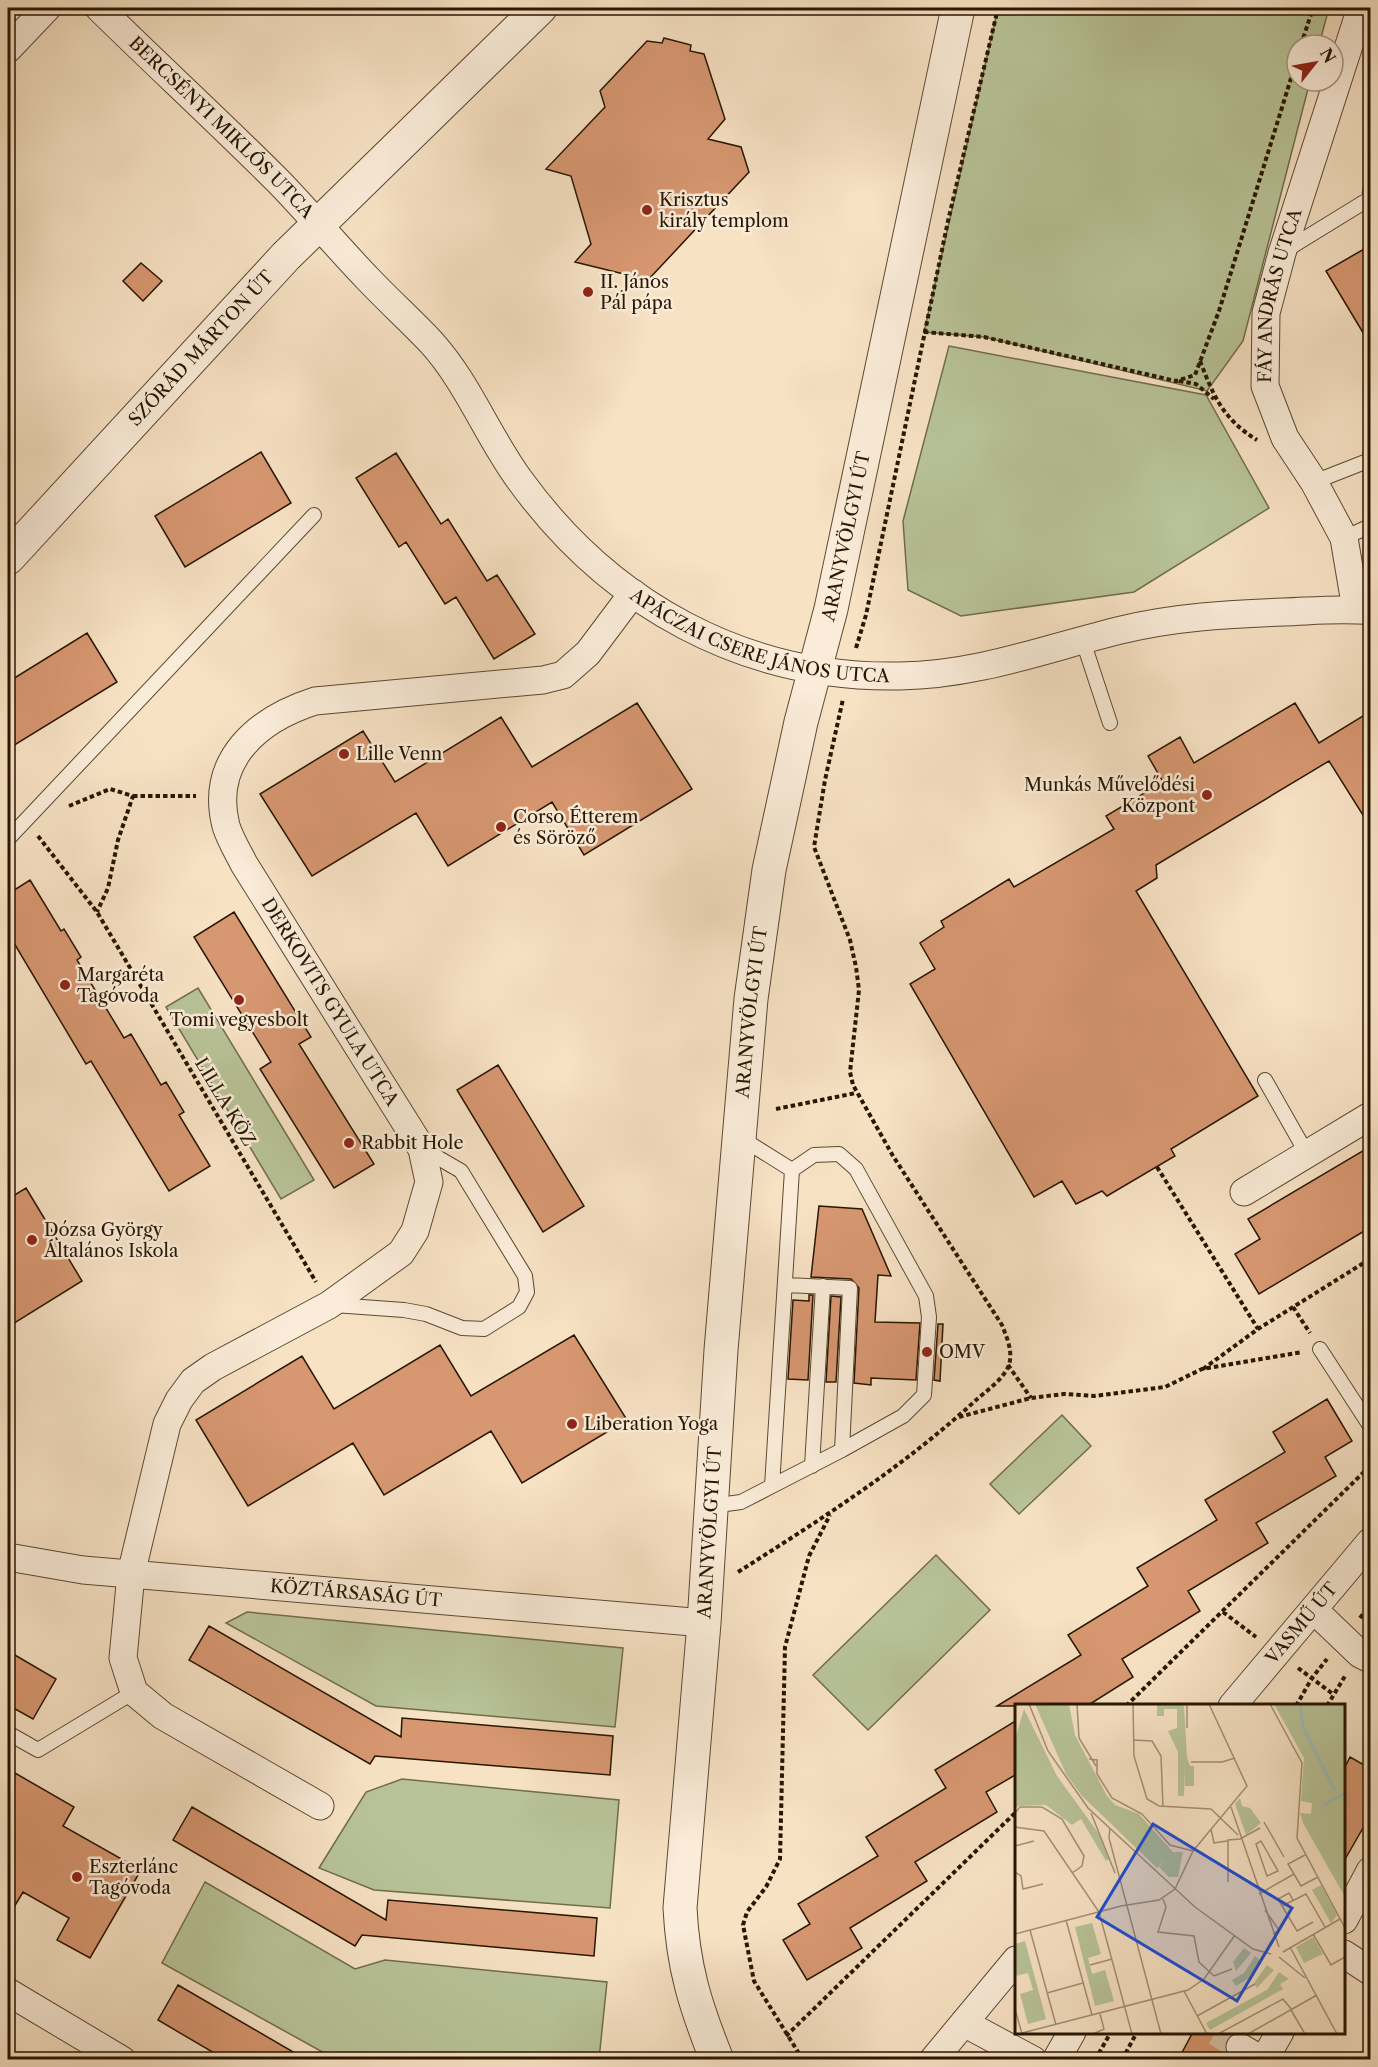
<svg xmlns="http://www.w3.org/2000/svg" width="1378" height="2067" font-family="'Libre Caslon Text',serif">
<rect width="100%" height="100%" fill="#f7e2c4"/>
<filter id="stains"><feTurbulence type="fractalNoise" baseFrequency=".00333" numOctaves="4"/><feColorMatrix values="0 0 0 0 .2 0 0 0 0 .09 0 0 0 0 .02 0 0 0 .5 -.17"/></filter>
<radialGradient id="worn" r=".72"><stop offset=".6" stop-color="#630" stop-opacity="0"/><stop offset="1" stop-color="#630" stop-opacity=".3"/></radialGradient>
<path fill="#b8c498" stroke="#706d4c" stroke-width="1.5" d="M 998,8 L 1329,8 L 1319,45 L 1297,45 L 1297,81 L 1310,81 L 1243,341 L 1207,391 L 984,337 L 924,332 Z
M 949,346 L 1206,395 L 1269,508 L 1134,592 L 961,616 L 908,590 L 903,521 Z
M 198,988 L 314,1180 L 281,1199 L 166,1007 Z
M 1062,1415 L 1091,1446 L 1019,1514 L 990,1484 Z
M 936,1555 L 990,1610 L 868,1730 L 813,1675 Z
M 247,1612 L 623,1648 L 615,1727 L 376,1706 L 226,1623 Z
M 402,1779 L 619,1800 L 610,1908 L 374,1890 L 319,1868 L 366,1792 Z
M 205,1882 L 355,1969 L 385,1960 L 607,1982 L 599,2059 L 335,2059 L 162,1963 Z"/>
<path fill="#d79771" stroke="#281600" stroke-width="1.5" d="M 664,38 L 691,45 L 690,51 L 704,54 L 725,119 L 708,139 L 741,147 L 749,172 L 648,280 L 575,262 L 591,244 L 571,176 L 546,169 L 605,107 L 600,91 L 647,41 L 662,43 Z
M 1371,245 L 1371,346 L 1326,271 Z
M 141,263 L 162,281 L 143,301 L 123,281 Z
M 261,452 L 291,503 L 185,567 L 155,516 Z
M 396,453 L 441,524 L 448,519 L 487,581 L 497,575 L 535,634 L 494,659 L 456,597 L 445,604 L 406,542 L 399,547 L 356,478 Z
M 87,633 L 117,682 L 8,749 L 8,682 Z
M 637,703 L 692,789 L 584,855 L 552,802 L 448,866 L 416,813 L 312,876 L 260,794 L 363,731 L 395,782 L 501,717 L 532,767 Z
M 1295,703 L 1319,743 L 1371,711 L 1371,828 L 1329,761 L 1156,865 L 1157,878 L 1136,891 L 1258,1096 L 1171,1149 L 1175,1156 L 1107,1196 L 1102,1191 L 1076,1204 L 1062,1181 L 1034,1197 L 910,984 L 935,969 L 920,943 L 944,927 L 941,921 L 1009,879 L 1014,887 L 1114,829 L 1106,816 L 1163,782 L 1148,756 L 1180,737 L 1194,763 Z
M 30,880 L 61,931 L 64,929 L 81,957 L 77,960 L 124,1038 L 131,1034 L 161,1085 L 166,1082 L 184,1112 L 179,1115 L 210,1166 L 169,1191 L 91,1061 L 86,1064 L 8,933 L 8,894 Z
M 234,912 L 311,1037 L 299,1044 L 374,1164 L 334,1188 L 260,1069 L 271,1062 L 194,937 Z
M 498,1065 L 584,1206 L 543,1232 L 457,1090 Z
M 1371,1146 L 1371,1227 L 1259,1294 L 1235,1254 L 1260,1239 L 1248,1219 Z
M 26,1188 L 82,1281 L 8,1327 L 8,1199 Z
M 819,1206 L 862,1209 L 891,1276 L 878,1275 L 875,1322 L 920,1323 L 916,1380 L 871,1378 L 871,1385 L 854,1383 L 859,1288 L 851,1279 L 811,1277 Z
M 809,1295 L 813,1295 L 808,1380 L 788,1379 L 793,1300 L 809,1301 Z
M 831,1296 L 841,1297 L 836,1382 L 826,1382 Z
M 938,1324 L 943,1324 L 940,1381 L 934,1380 Z
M 574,1335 L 627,1420 L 522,1483 L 491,1431 L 384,1495 L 353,1443 L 248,1506 L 196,1420 L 302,1356 L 334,1409 L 440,1345 L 471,1396 Z
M 1327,1399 L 1352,1441 L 1325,1457 L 1336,1476 L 1256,1523 L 1268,1543 L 1188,1591 L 1200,1611 L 1122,1659 L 1133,1677 L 1087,1706 L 997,1706 L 1081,1655 L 1068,1635 L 1148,1586 L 1137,1568 L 1217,1520 L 1205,1500 L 1285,1452 L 1273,1432 Z
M 209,1626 L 401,1737 L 402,1718 L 613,1736 L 610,1775 L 375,1756 L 370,1764 L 189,1660 Z
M 8,1651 L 56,1679 L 33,1719 L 8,1705 Z
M 1017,1720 L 1017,1774 L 986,1792 L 997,1812 L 915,1862 L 927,1881 L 850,1928 L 862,1948 L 807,1980 L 783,1940 L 810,1924 L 798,1904 L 878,1856 L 866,1837 L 946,1788 L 935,1770 Z
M 1350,1757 L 1371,1769 L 1371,1814 L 1344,1861 L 1344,1769 Z
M 8,1769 L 74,1807 L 63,1826 L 141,1870 L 90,1958 L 57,1940 L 69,1918 L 23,1892 L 8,1917 Z
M 192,1807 L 386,1920 L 388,1900 L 597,1918 L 594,1956 L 362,1935 L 355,1946 L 173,1840 Z
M 178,1985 L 307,2060 L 226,2060 L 158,2020 Z
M 1193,2032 L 1235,2032 L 1227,2039 L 1224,2046 L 1231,2060 L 1178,2060 Z"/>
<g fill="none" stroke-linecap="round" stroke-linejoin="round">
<path stroke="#d8c3a7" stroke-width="27" stroke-dasharray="27 14" stroke-linecap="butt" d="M 1216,2032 L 1240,2047"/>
<defs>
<path id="service" d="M 1286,250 L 1369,199 L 1370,192
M 1314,482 L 1370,460
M 1344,538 L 1370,526
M 1083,641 L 1110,723
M 8,839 L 314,515
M 1265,1080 L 1307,1154
M 792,1170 L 814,1155 L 839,1154 L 856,1169 L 926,1296 L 929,1317 L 924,1395 L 903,1416 L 842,1450
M 334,1305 L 404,1310 L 426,1314 L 462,1328 L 484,1329 L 519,1307 L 527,1292 L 525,1276 L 461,1171 L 423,1149
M 1320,1349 L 1370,1426
M 812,1466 L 823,1286
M 772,1486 L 842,1450 L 850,1288 L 786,1285
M 711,1506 L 741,1502 L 772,1486 L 792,1170 L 741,1138
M 8,1733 L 38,1750 L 134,1692"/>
<g id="minor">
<path id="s1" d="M 99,8 C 158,66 220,123 279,182 C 310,214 338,248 369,280 C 389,301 410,320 430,341 C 467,381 487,435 519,479 C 609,604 744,679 900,676 C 978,675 1047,648 1121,630 C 1175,617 1229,614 1284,612 C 1313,611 1342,608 1370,611"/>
<path d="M 8,49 L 47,8"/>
<path id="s2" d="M 1356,609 L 1344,538 L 1314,482 L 1285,438 L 1265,386 L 1266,313 L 1282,253 L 1361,8"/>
<path d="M 1244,1192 L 1370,1116"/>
<path id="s3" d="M 8,1557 L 83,1570 L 704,1623"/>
<path d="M 1314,1610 L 1360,1654 L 1370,1659"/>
<path id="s4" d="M 1232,1706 L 1370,1542"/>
<path d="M 320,1806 L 163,1716 L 134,1692 L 123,1658 L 131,1574 L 167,1424 L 179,1400 L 193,1381 L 213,1367 L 329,1305 L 401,1253 L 415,1231 L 429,1182 L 422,1149 L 244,864 C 238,852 230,839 226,826 C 209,759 259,719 315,701 L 543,680 L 563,675 L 588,653 L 633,593"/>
<path d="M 1344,1920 L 1370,1871"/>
<path d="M 1344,1954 L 1370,1971"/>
<path d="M 8,1992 L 122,2060"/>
<path d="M 964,2023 L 1033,2060"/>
<path d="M 1240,2047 L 1262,2060"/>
<path d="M 933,2060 L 1016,1960"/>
<path d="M 1056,2060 L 1072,2032"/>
<path d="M 1264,2060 L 1280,2032"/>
</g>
<g id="tertiary">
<path id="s5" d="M 8,558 L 286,256 L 540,8"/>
<path id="s6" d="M 717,2060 C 695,2005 683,1967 680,1908 L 704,1623 L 721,1350 L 751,999 L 769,870 L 801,722 L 831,609 L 958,8"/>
</g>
</defs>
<use href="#service" stroke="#5c4931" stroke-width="16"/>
<use href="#minor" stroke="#5c4931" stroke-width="29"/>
<use href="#tertiary" stroke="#5c4931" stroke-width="35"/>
<path stroke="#281600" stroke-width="4" stroke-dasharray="4.5 3" stroke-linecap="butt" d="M 1301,45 L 1313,8
M 924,332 L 984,337 L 1176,381 L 1195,375 L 1219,311 L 1297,59
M 1200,361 C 1214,397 1223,419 1257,440
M 1179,381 L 1196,384 L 1214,399
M 856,648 L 866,615 L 948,221 L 998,8
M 133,796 L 196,796
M 69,806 L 110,789 L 133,796 L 118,840 L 108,888 L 97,912
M 38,836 L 97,912 L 316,1282
M 776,1109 L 856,1093
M 1157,1167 L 1258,1329
M 1293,1307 L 1310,1333
M 1008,1365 L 1031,1398
M 1203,1369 L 1258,1329 L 1370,1259
M 959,1417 L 1031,1398 L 1064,1394 L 1094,1396 L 1165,1387 L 1202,1369 L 1302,1352
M 738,1572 C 820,1520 903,1467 975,1401 C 986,1391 1003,1380 1009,1365 C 1013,1351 1007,1338 1002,1325 L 893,1156 L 853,1085 L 850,1072 L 859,990 L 856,967 L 850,940 L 814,847 L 825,780 L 843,699
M 1223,1612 L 1256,1637
M 1360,1618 L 1370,1605
M 1298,1668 L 1333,1694
M 1126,1706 L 1370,1466
M 1296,1706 L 1312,1678 L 1327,1659
M 1327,1706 L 1345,1676
M 786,2036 L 1016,1812
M 803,2060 L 754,1981 L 743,1925 L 747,1912 L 766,1887 L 780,1859 L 785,1647 L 809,1556 L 830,1515
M 1095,2060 L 1111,2032
M 1122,2060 L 1137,2032"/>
<use href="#service" stroke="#faecd9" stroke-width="14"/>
<use href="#minor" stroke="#faecd9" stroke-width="27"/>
<use href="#tertiary" stroke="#faecd9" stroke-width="33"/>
</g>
<g fill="#8f2418" stroke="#faecd9" stroke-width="2">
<circle cx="647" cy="210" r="6"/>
<circle cx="588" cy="292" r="6"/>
<circle cx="344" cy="754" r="6"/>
<circle cx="1207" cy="795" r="6"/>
<circle cx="501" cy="827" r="6"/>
<circle cx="65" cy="985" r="6"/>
<circle cx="239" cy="1000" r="6"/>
<circle cx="349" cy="1143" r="6"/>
<circle cx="32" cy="1240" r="6"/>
<circle cx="927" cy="1352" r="6"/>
<circle cx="572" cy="1424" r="6"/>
<circle cx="77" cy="1877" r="6"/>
</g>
<g text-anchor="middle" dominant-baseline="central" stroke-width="5" stroke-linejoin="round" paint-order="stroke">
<g font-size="18" fill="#281600" stroke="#faecd9">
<text stroke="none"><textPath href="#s1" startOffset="171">BERCSÉNYI MIKLÓS UTCA</textPath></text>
<text stroke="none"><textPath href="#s2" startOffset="336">FÁY ANDRÁS UTCA</textPath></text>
<text stroke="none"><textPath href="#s5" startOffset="285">SZÓRÁD MÁRTON ÚT</textPath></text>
<text stroke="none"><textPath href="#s6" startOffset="1542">ARANYVÖLGYI ÚT</textPath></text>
<text stroke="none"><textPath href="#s1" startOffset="933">APÁCZAI CSERE JÁNOS UTCA</textPath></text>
<text transform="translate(330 1002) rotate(58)">DERKOVITS GYULA UTCA</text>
<text stroke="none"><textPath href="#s6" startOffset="1056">ARANYVÖLGYI ÚT</textPath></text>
<text transform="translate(225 1102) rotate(59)">LILLA KÖZ</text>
<text stroke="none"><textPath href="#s6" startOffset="534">ARANYVÖLGYI ÚT</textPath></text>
<text stroke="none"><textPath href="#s3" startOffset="350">KÖZTÁRSASÁG ÚT</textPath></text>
<text stroke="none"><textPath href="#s4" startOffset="108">VASMŰ ÚT</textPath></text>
</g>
<g font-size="18" fill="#281600" stroke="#faecd9" text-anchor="start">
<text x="659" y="200">Krisztus<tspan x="659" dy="21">király templom</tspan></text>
<text x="600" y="282">II. János<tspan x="600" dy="21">Pál pápa</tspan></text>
<text x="356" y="754">Lille Venn</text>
<text x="1195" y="785" text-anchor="end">Munkás Művelődési<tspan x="1195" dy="21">Központ</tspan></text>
<text x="513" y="817">Corso Étterem<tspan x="513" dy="21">és Söröző</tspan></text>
<text x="77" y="975">Margaréta<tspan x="77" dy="21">Tagóvoda</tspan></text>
<text x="239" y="1020" text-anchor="middle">Tomi vegyesbolt</text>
<text x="361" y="1143">Rabbit Hole</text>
<text x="44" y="1230">Dózsa György<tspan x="44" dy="21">Általános Iskola</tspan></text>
<text x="939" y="1352">OMV</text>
<text x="584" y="1424">Liberation Yoga</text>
<text x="89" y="1867">Eszterlánc<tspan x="89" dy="21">Tagóvoda</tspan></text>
</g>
</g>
<g transform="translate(1015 1704)">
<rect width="330" height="330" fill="#f7e2c4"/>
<path d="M 20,0 L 54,0 L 60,31 L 92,92 L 100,101 L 124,110 L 158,148 L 168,148 L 163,173 L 154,173 L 144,163 L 150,156 L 142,164 L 67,92 L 51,70 ZM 142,0 L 169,0 L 172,53 L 175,62 L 179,62 L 179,82 L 170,82 L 170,62 L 169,92 L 163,92 L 163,48 L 153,27 L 162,24 L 162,5 L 149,5 L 149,12 L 142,12 ZM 259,0 L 330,0 L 330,193 L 288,119 L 285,109 L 296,110 L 297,99 L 286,97 L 289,54 ZM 9,5 L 42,72 L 84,130 L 94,155 L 91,157 L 66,115 L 57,121 L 31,101 L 3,102 L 0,105 L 0,35 ZM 225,94 L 227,102 L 235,104 L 246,119 L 231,131 L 220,100 ZM 306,181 L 322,211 L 316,219 L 297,186 ZM 77,219 L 86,250 L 73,254 L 77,270 L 90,266 L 99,297 L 80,302 L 60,223 ZM 298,233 L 308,250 L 289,259 L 281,243 ZM 10,237 L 31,315 L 13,320 L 5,290 L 18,286 L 13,269 L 0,272 L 0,240 ZM 229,244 L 236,249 L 221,267 L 218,258 ZM 240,252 L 247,258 L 236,273 L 221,282 L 217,276 L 229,269 ZM 252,261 L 259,266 L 242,284 L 239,279 ZM 264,268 L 274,275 L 265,280 L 268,285 L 195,326 L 191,319 L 252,286 Z" fill="#b8c498"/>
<path fill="none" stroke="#9ebdb9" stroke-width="3" d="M 285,0 L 288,23M 289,25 L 320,87M 308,101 L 330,89"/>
<path fill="none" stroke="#a49076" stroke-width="1.5" d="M 14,0 L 33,47 L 73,104 L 180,203 L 238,245 L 256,250M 62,0 L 64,34 L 81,62M 118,0 L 119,52 L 132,95 L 144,102 L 196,105 L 223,131M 172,0 L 172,24M 255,0 L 287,59 L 282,134 L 330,224M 118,36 L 137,37 L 146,52 L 148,103M 74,55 L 82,56 L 82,70 L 97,94 L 127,110 L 155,141 L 178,147M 176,58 L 207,58 L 220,54M 216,103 L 264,243M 0,109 L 5,103 L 27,103 L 47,115 L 69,152 L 67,162 L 57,169M 76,109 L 100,169M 249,118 L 269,153M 0,123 L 29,127 L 84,208 L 117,330M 95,124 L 94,134 L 146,330M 196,125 L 199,139 L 212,137M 246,137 L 263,167 L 252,172 L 241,140 ZM 0,142 L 19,137M 290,151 L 273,160 L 286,182 L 303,173M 0,168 L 6,172 L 8,185 L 28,180M 213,178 L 213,136 L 225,135 L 245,124M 244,190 L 279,170M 148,195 L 151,203 L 143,228 L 179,232 L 184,258 L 199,272 L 217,265M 278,196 L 274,189 L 263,195 L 282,227 L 298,218M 267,202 L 291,190 L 310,223M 250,206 L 264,226 L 258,230M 51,216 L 77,311M 15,226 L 41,321M 0,230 L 106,202 L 144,196 L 160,185 L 178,147 L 232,82 L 194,0M 298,230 L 316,261 L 330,253M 275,243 L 322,330M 268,248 L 325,215M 264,253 L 290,274M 75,261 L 97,255M 169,287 L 192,330M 32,289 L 68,279M 0,305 L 7,330M 276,306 L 290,330M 182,312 L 240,280M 7,329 L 173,286 L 189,275 L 220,231M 78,330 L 89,325 L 85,310M 203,330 L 268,295 L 277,306M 233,330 L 302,291"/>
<path fill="#1d4ed8" fill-opacity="0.15" stroke="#1d4ed8" stroke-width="3" d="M 138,120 L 277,204 L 222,297 L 82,213 Z"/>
<rect width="330" height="330" fill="none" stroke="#281600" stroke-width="3"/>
</g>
<rect width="1378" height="2067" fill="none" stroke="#f7e2c4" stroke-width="30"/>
<rect x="9" y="9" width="1360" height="2049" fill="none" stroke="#281600" stroke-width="3"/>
<rect x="15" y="15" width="1348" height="2037" fill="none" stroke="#281600" stroke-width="1.5"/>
<g transform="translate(1315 63) rotate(59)"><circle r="28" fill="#faecd9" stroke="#a69682" stroke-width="1.5"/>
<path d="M0-4.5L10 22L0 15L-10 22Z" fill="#8f2418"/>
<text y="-9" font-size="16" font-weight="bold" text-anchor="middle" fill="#281600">N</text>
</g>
<rect width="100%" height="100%" filter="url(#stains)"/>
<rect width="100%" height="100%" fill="url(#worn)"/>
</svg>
